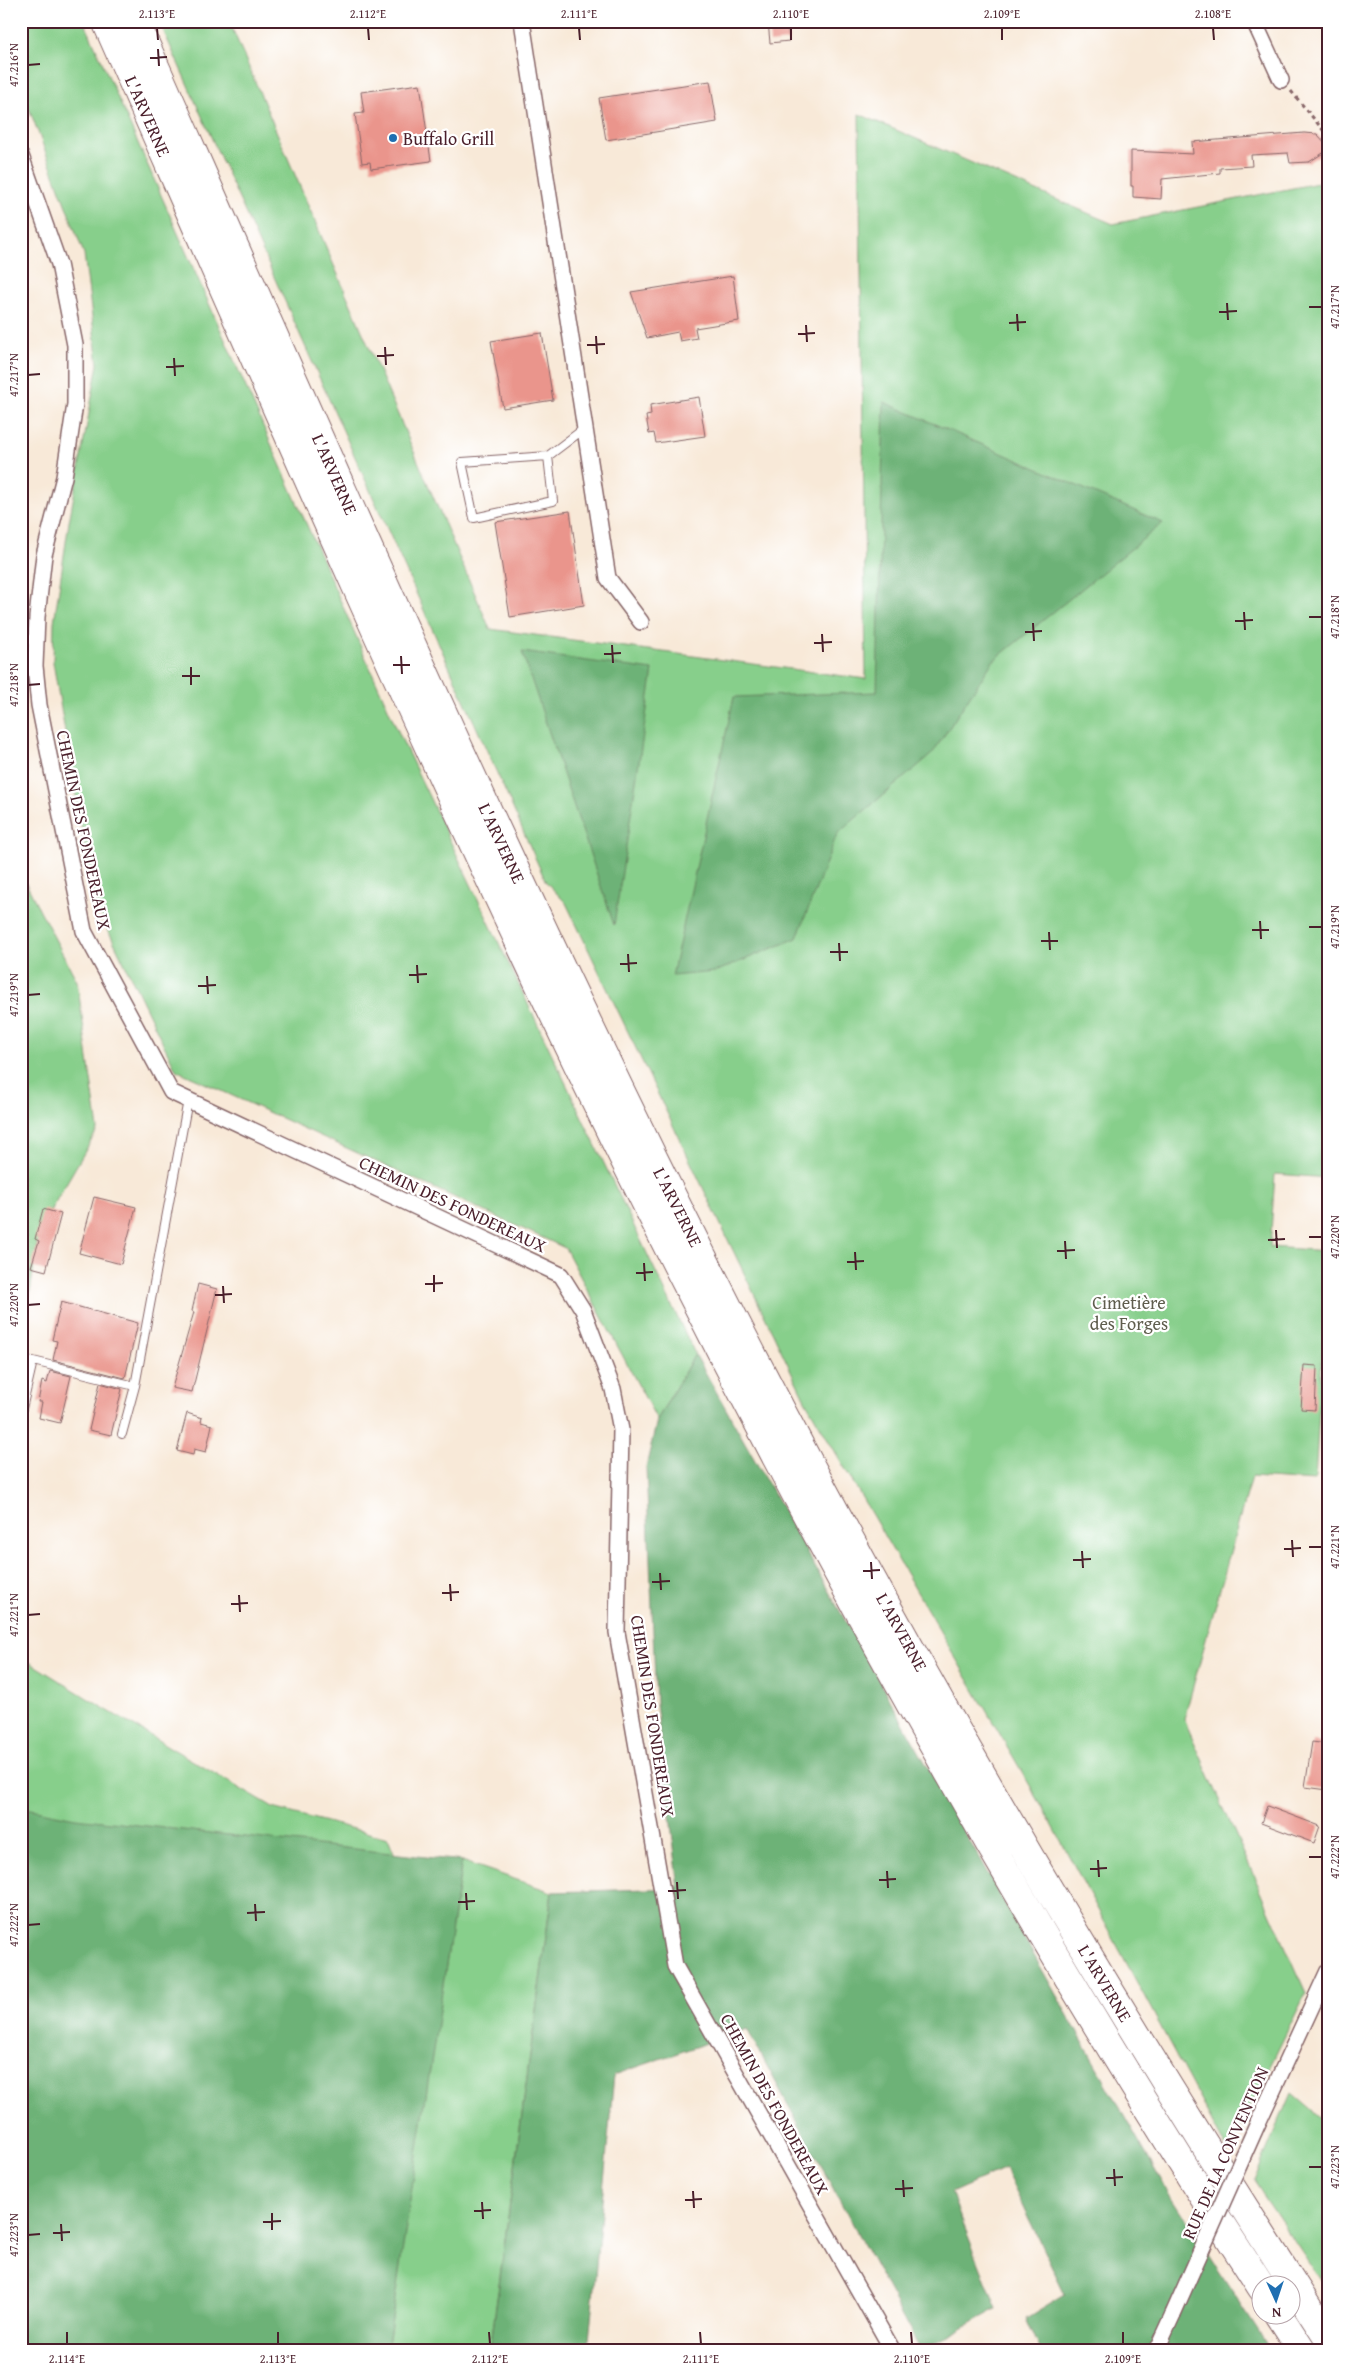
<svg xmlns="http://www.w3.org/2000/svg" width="1349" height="2372" font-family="'Gentium Book Plus',serif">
<rect width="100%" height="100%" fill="#fff"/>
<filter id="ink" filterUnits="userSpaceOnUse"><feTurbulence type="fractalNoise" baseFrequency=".02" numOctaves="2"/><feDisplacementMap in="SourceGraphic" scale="10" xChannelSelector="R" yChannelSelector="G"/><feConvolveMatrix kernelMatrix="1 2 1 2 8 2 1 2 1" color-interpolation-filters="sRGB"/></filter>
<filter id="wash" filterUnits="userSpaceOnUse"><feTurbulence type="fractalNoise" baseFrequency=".0096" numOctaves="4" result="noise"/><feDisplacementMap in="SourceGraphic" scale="20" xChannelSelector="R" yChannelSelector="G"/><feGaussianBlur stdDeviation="1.12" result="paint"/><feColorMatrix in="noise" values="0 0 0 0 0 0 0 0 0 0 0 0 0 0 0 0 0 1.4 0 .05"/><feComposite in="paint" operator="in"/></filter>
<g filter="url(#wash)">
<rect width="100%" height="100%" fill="#f8e9d8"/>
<path fill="#87cf8b" stroke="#68775b" d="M 21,21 L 84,21 L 402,740 L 695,1354 L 657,1420 L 565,1248 L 176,1070 L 94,901 L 53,662 L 54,622 L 69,522 L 98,364 L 84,254 L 21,87 Z
M 159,21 L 229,21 L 490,629 L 866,679 L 859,114 L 1113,224 L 1328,181 L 1328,1178 L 1275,1174 L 1270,1247 L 1328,1251 L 1315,1481 L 1251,1477 L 1184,1719 L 1306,1993 L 1228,2152 L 1046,1813 L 805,1400 L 566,903 L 546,882 Z
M 21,874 L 77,981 L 98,1129 L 39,1230 L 21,1358 Z
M 21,1657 L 105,1709 L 273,1808 L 388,1838 L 428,1935 L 440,2003 L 462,1861 L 552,1892 L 490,2351 L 387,2351 L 408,2207 L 21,2351 Z
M 1291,2093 L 1320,2118 L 1328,2110 L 1328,2291 L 1254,2180 Z"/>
<path fill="#6db277" stroke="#5c6851" d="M 884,402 L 1163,523 L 993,661 L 932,754 L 837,834 L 797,938 L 715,972 L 672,976 L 734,697 L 877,692 Z
M 522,652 L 653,670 L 614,925 Z
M 695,1354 L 1164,2186 L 1271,2351 L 1041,2351 L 1026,2318 L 1065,2294 L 1005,2169 L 951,2193 L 997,2309 L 921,2351 L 747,2029 L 614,2075 L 588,2351 L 490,2351 L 552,1892 L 679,1888 L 656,1704 L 646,1467 L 657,1420 Z
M 21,1807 L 75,1818 L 462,1861 L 387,2351 L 21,2351 Z"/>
<g id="blocks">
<path fill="#ea958c" d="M 768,21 L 787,21 L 789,41 L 770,43 Z
M 710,81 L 717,122 L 606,140 L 599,98 Z
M 420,84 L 431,161 L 371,169 L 370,162 L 362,163 L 355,114 L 364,113 L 361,92 Z
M 1304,133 L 1317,134 L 1328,146 L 1328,150 L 1309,162 L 1290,163 L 1288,153 L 1251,155 L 1252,166 L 1220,168 L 1220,173 L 1162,179 L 1161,199 L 1133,197 L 1133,186 L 1131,186 L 1131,151 L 1193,154 L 1192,142 Z
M 733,276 L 739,321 L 695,328 L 697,338 L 680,341 L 678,332 L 647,338 L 631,292 Z
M 542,333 L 553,400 L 503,408 L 491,341 Z
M 699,397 L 705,436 L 656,443 L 654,433 L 649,434 L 646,416 L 651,415 L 650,405 Z
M 570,511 L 584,605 L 510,617 L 495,522 Z
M 94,1197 L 136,1207 L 121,1264 L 79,1253 Z
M 43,1209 L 61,1214 L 46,1271 L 31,1267 L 39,1241 L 35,1239 Z
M 198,1284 L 217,1289 L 192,1392 L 172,1388 L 194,1312 L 192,1311 Z
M 61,1302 L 138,1323 L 125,1378 L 53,1360 L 57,1341 L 52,1340 Z
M 1304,1365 L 1317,1366 L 1315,1410 L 1301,1409 Z
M 50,1371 L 71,1376 L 60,1423 L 39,1418 L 42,1402 L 38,1402 L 42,1381 L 47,1383 Z
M 100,1383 L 122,1389 L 111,1435 L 89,1430 Z
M 187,1413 L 202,1418 L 201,1422 L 212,1425 L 206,1452 L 194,1449 L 193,1455 L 177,1451 Z
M 1312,1742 L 1328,1744 L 1328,1790 L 1305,1787 Z
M 1267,1806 L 1320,1826 L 1314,1843 L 1261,1823 Z"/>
</g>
</g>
<g filter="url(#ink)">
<use href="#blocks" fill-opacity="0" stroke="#876668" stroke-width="1"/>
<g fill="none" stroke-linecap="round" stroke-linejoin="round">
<defs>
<path id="lane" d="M 548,456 L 553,501 L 474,518 L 462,462 L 548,456 L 585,428
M 21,1413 L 33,1361 L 135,1386
M 122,1434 L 135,1386 L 188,1100"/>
<path id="street" d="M 522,21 L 608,578 L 641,622
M 1254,21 L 1281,80
M 21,156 L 59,264 L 75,345 L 75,404 L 64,477 L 44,555 L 37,617 L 35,666 L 39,705 L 84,931 L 171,1092 L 561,1275 L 583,1310 L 613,1389 L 621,1430 L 617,1632 L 675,1966 L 893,2351
M 1258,2123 L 1328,1971
M 1156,2351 L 1173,2314"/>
<path id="highway" d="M 106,21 C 249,345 390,670 542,990 C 755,1437 992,1873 1262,2288
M 135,21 C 354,517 569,1015 825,1493 C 980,1782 1149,2063 1328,2338
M 1278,2314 L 1302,2351"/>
</defs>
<use href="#lane" stroke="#876668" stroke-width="10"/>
<use href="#street" stroke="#876668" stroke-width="18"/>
<use href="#highway" stroke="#876668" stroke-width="30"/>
<path stroke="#876668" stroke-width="3" stroke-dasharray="4 4" stroke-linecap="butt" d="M 1291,91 L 1328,136"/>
<use href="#lane" stroke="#fff" stroke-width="8"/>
<use href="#street" stroke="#fff" stroke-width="15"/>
<use href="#highway" stroke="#fff" stroke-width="28"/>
<defs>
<path id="street-bridge" d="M 1173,2314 L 1258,2123"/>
</defs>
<use href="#street-bridge" stroke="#876668" stroke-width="18" stroke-linecap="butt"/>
<use href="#street-bridge" stroke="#fff" stroke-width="15"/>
</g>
</g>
<path fill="none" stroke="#4a1f2b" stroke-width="2" d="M 157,28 L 158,40M 368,28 L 369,40M 579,28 L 580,40M 791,28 L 791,40M 1002,28 L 1002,40M 1213,28 L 1214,40M 158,49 L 159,66M 150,58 L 167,57M 28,65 L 40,64M 1227,303 L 1228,320M 1309,307 L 1322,307M 1219,312 L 1237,311M 1017,314 L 1018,331M 1009,323 L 1026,322M 806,325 L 807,342M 798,334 L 815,333M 596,336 L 597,354M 587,345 L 605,344M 385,347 L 386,365M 377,356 L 394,355M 174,358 L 175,376M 166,367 L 184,366M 28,375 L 40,374M 1244,612 L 1245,630M 1309,617 L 1322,617M 1235,621 L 1253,620M 1033,623 L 1034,641M 1025,632 L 1042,631M 822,634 L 823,652M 814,643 L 832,642M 612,645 L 613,663M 604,654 L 621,653M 401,656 L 402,674M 393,665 L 410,665M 191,667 L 191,685M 182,676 L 200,676M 28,685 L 40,684M 1260,921 L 1261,939M 1309,927 L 1322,927M 1252,930 L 1269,930M 1049,932 L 1050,950M 1041,941 L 1058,941M 839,943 L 840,961M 830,952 L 848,952M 628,954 L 629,972M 620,964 L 637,963M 417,965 L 418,983M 409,975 L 427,974M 207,976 L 208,994M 198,986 L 216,985M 28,995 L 40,994M 1276,1230 L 1277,1248M 1309,1237 L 1322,1237M 1268,1240 L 1285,1239M 1065,1241 L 1066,1259M 1057,1251 L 1075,1250M 855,1252 L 856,1270M 847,1262 L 864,1261M 644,1263 L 645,1281M 636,1273 L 653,1272M 434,1275 L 434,1292M 425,1284 L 443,1283M 223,1286 L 224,1303M 215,1295 L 232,1294M 28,1305 L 40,1304M 1292,1540 L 1293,1557M 1309,1547 L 1322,1547M 1284,1549 L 1301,1548M 1082,1551 L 1083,1568M 1073,1560 L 1091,1559M 871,1562 L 872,1579M 863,1571 L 880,1570M 660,1573 L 661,1590M 652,1582 L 670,1581M 450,1584 L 451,1601M 442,1593 L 459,1592M 239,1595 L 240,1612M 231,1604 L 248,1603M 28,1615 L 40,1614M 1309,1857 L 1322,1857M 1098,1860 L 1099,1877M 1090,1869 L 1107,1868M 887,1871 L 888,1888M 879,1880 L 896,1879M 677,1882 L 678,1899M 668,1891 L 686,1890M 466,1893 L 467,1910M 458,1902 L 475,1901M 255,1904 L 256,1921M 247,1913 L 265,1912M 28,1925 L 40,1924M 1309,2167 L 1322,2167M 1114,2169 L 1115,2186M 1106,2178 L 1123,2177M 903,2180 L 904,2197M 895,2189 L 913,2188M 693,2191 L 694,2208M 685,2200 L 702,2199M 482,2202 L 483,2219M 474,2211 L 491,2210M 272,2213 L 272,2230M 263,2222 L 281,2221M 61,2224 L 62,2241M 53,2233 L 70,2232M 28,2235 L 40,2234M 67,2332 L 67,2344M 278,2332 L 278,2344M 489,2332 L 490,2344M 700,2332 L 701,2344M 911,2332 L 912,2344M 1123,2332 L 1123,2344"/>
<circle fill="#1f6fb2" stroke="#fff" stroke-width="2" cx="393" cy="138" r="5"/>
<g text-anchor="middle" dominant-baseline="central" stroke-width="4.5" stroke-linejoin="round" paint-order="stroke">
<g font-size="18" fill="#4a1f2b" stroke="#fff">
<text transform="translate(148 116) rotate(66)">L'ARVERNE</text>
<text transform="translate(335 474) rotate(66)">L'ARVERNE</text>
<text transform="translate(84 830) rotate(78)">CHEMIN DES FONDEREAUX</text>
<text transform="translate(502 843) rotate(65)">L'ARVERNE</text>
<text transform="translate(453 1204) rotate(25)">CHEMIN DES FONDEREAUX</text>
<text transform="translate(678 1207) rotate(63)">L'ARVERNE</text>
<text transform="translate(902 1632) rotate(61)">L'ARVERNE</text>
<text transform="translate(653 1716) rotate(81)">CHEMIN DES FONDEREAUX</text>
<text transform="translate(1105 1983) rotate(59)">L'ARVERNE</text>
<text transform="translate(775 2104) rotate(61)">CHEMIN DES FONDEREAUX</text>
<text transform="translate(1225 2153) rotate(-66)">RUE DE LA CONVENTION</text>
</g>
<g font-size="18" fill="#4a1f2b" stroke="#fff" text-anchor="start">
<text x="403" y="138">Buffalo Grill</text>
</g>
<g font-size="18" fill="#5f5d4d" stroke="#fff">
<text x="1129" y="1302">Cimetière<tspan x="1129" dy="21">des Forges</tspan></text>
</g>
</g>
<rect width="1349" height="2372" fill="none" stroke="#fff" stroke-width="55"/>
<g transform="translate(1276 2300) rotate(177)"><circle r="24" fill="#ffffff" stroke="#b7a5aa"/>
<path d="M0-4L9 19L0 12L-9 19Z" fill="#1f6fb2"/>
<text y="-8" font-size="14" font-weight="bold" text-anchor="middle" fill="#4a1f2b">N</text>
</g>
<rect x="28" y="28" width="1294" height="2316" fill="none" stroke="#4a1f2b" stroke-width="2"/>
<g font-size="12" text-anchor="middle" fill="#4a1f2b">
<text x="157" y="18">2.113°E</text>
<text x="368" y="18">2.112°E</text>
<text x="579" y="18">2.111°E</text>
<text x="791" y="18">2.110°E</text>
<text x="1002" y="18">2.109°E</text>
<text x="1213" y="18">2.108°E</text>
<text transform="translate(14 65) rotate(-90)" y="4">47.216°N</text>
<text transform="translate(1335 307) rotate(-90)" y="4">47.217°N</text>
<text transform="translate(14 375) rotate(-90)" y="4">47.217°N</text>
<text transform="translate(1335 617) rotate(-90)" y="4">47.218°N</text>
<text transform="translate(14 685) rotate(-90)" y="4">47.218°N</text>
<text transform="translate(1335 927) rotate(-90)" y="4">47.219°N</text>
<text transform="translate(14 995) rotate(-90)" y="4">47.219°N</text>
<text transform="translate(1335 1237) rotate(-90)" y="4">47.220°N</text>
<text transform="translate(14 1305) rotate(-90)" y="4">47.220°N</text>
<text transform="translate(1335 1547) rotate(-90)" y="4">47.221°N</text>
<text transform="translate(14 1615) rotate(-90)" y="4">47.221°N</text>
<text transform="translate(1335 1857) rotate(-90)" y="4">47.222°N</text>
<text transform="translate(14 1925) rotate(-90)" y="4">47.222°N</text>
<text transform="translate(1335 2167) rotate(-90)" y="4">47.223°N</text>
<text transform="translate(14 2235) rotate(-90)" y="4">47.223°N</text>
<text x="67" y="2363">2.114°E</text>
<text x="278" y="2363">2.113°E</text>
<text x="490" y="2363">2.112°E</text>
<text x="701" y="2363">2.111°E</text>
<text x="912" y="2363">2.110°E</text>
<text x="1123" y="2363">2.109°E</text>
</g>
</svg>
